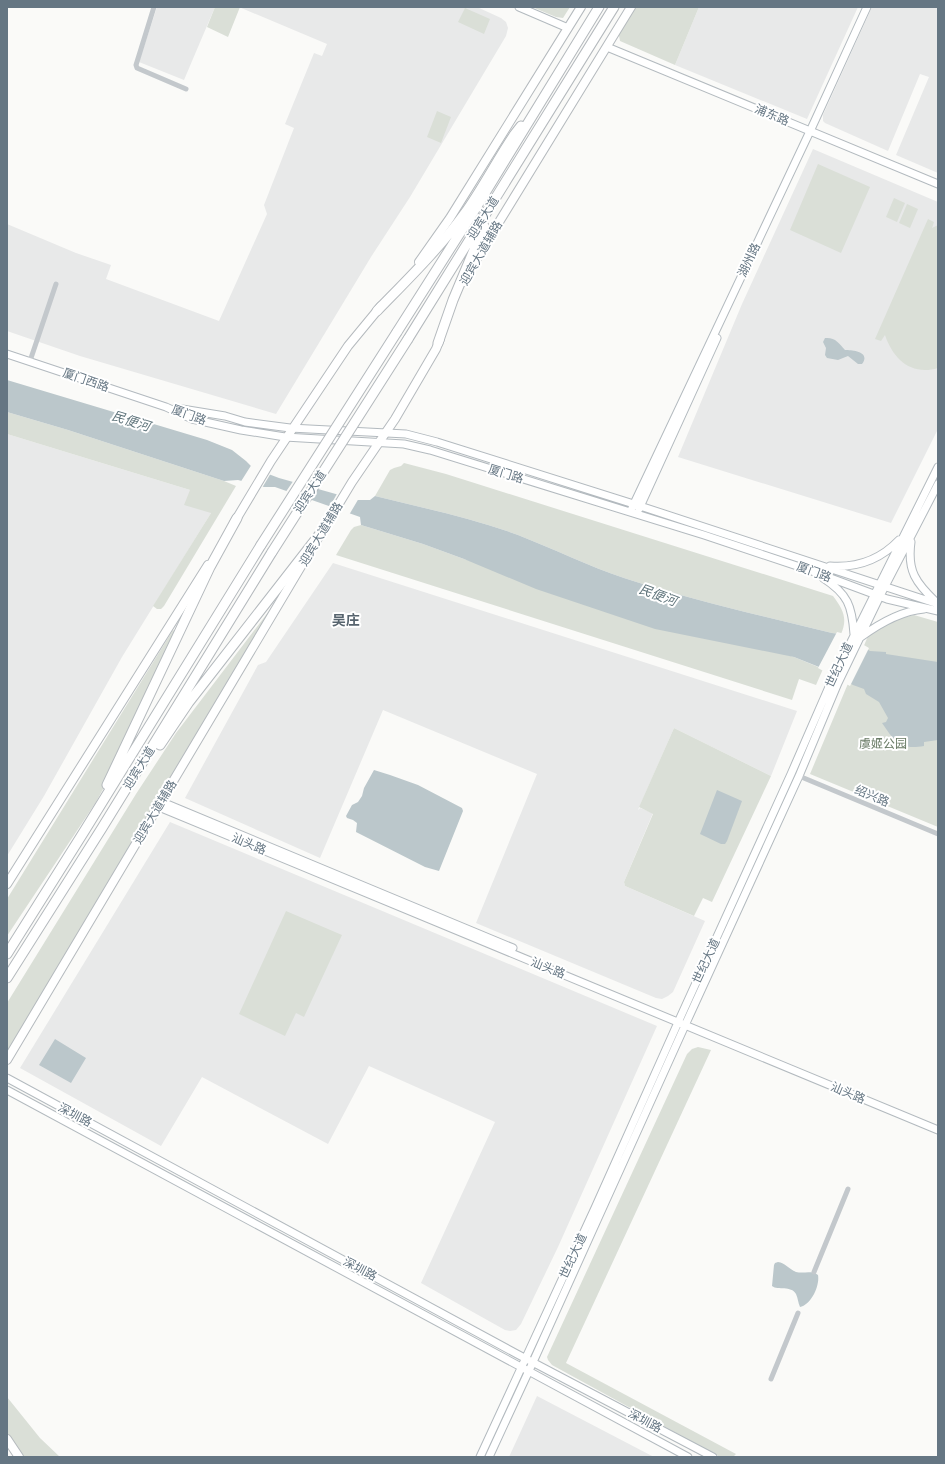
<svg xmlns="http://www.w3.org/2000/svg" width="945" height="1464" font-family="'Asap Condensed','Noto Sans SC',sans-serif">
<rect width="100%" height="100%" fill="#fafaf8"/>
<path fill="#e8e9e9" d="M 157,7 L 215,7 L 184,80 L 139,62 Z
M 239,7 L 477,7 L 501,18 L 506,22 L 508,28 L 506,36 L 410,197 L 371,257 L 276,414 L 80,356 L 7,331 L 7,224 L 76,253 L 111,265 L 106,279 L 219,321 L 267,214 L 264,205 L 294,128 L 285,124 L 314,53 L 322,56 L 327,44 Z
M 699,7 L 858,7 L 807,119 L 675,65 Z
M 872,7 L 938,7 L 938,173 L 896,155 L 929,77 L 920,74 L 888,151 L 825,123 L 823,121 L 823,115 Z
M 813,149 L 938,202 L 938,429 L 891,523 L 678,457 L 742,304 Z
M 7,434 L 190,490 L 211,513 L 122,657 L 44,796 L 7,856 Z
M 333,563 L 797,711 L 771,776 L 674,728 L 638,810 L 640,808 L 653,813 L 624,882 L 625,886 L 705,921 L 673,992 L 668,996 L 662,999 L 656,998 L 476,923 L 537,774 L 383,710 L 320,858 L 185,798 L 258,665 L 266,662 Z
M 170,822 L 657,1026 L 558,1247 L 521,1324 L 516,1330 L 510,1331 L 505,1330 L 421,1283 L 495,1122 L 369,1066 L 328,1144 L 202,1077 L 161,1146 L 20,1068 Z
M 537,1396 L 654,1457 L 509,1457 Z"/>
<path fill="#dadfd7" d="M 215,7 L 240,7 L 228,37 L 207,27 Z
M 532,7 L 570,7 L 563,18 L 556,17 Z
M 634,7 L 699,7 L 675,65 L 620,41 L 618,30 Z
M 465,8 L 490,19 L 484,34 L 458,22 Z
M 437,111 L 451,117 L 441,143 L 427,137 Z
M 818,164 L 870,187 L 841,253 L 790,230 Z
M 894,198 L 905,203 L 897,222 L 886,217 Z
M 907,204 L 918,209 L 910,228 L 899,223 Z
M 928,219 L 934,222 L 932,228 L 938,225 L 938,368 C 911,376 893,359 885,335 L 881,341 L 875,339 Z
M 7,412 L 68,430 L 224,481 L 236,486 L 164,606 L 161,609 L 157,609 L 153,606 L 211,513 L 184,505 L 190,490 L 7,434 Z
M 404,463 L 446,474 L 833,596 C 843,609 848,619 841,634 L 832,633 C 762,616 692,600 624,578 C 588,566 554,549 518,535 C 472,518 423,508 375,496 L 390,470 L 394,468 L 401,466 Z
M 361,525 L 423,544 L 464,559 L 794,657 L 823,669 L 816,685 L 799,679 L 792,700 L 336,555 L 351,530 L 354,527 Z
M 282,594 L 7,1053 L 7,1003 L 136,794 L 176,733 Z
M 914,615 L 938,622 L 938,827 L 810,774 L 868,636 L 897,619 Z
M 173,630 L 177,633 L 109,778 L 96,802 L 7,936 L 7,899 Z
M 674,728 L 771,776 L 712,902 L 703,898 L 694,916 L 625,886 L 624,882 L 653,814 L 639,807 Z
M 286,911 L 342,935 L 304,1017 L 296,1013 L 285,1036 L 239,1014 Z
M 698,1047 L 711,1050 L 566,1363 L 736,1454 L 733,1457 L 720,1457 L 552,1365 L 548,1360 L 547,1357 L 687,1054 L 692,1049 Z
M 7,1397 L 40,1438 L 60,1457 L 24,1457 L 17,1449 L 7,1432 Z"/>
<path fill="#bbc7cb" d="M 825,338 C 835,337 839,343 845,350 C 853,350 871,352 862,364 L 858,364 L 848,356 L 838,360 L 827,358 L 825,355 L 826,348 L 823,342 Z
M 7,380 L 207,440 L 232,450 L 246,461 L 253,468 L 279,478 L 357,500 L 370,500 L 375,496 C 423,508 472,518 518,535 C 554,549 588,566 624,578 C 692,600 762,616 832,633 L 841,634 L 870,651 L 886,652 L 886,654 L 938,662 L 938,740 L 924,742 L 924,746 C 900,750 895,742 882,723 L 886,722 L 888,718 L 879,702 L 866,694 L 864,689 L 853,685 L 819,667 L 794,657 L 655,629 L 536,589 L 464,559 L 423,544 L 361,525 L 360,517 L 275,487 L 264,487 L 238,480 L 224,481 L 68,430 L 7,412 Z
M 374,770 L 390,775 L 418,785 L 462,808 L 463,811 L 439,871 L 425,867 L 356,832 L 357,823 L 353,820 L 347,818 L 346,816 L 352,805 L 358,802 L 362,796 L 364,788 Z
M 717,790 L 742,801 L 727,841 L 725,844 L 721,844 L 700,834 Z
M 55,1039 L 86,1058 L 71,1083 L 39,1065 Z
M 778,1262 C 785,1263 789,1269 796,1272 C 804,1274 811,1270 818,1275 C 820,1286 811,1305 800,1307 C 798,1303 798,1298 796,1294 C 791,1285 778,1291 772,1286 L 774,1265 L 775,1263 Z"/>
<path fill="#fafaf8" d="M 252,464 L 254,466 L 271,473 L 262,488 L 240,483 Z
M 294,480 L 319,487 L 310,502 L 285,493 Z
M 338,492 L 359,498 L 349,515 L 329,508 Z
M 837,632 L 845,634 L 869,648 L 850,686 L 818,668 Z"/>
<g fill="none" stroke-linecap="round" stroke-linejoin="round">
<defs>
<path id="secondary" d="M 519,7 L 568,28
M 607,47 L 938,184
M 7,354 L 166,407 L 192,419 L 241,430 L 285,437 L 404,444 L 430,450 L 704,535 L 809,570 L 887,599 L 938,611
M 176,408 L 225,416 L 245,422 L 290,428 L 406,434 L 437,442 L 640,506 L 938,604
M 632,508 L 812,127 L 867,7
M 639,509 L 717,338
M 911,542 C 907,571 916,583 936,602
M 830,566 C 857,568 880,560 899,540
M 823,578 C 848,594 852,606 854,634
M 861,637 C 880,623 901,611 924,609
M 162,802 L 513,948
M 159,807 L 938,1130
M 7,1078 L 517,1354 L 713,1457
M 7,1090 L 688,1457
M 480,1457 L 595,1208 L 680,1018 L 791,774 L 832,680 L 938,467
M 489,1457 L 533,1362 L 687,1021 L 799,776 L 838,683 L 880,596 L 938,484"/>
<path id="primary" d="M 419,262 L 450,218 L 581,7
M 464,282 L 480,253 L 631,7
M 234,523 L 271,461 L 348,346 L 381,306
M 317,540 L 352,482 L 395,419 L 436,349 L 440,339
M 7,884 L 208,565
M 7,1060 L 309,553
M 7,1439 L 19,1457"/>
<path id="highway" d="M 377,311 C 408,279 439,249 465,213 C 483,188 497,160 514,135 L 521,126
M 397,332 L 474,211 L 599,7
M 408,339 L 614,7
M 438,343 L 453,300 L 484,226
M 160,745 L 189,702 L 319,535
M 107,785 L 210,567 L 237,518
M 7,954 L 85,830 L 261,545
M 7,978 L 102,828 L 272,552"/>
</defs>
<use href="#secondary" stroke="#b3babf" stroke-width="9"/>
<use href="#primary" stroke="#b5babe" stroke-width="10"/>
<use href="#highway" stroke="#b4b9bd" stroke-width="11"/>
<path stroke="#c3c8cc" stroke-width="5" d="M 154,7 L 136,65 L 137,68 L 186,89
M 30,361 L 56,284
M 799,776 L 938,834
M 814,1272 L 848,1189
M 771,1379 L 798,1313"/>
<use href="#secondary" stroke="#fff" stroke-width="7"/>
<use href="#primary" stroke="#fff" stroke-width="8"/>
<use href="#highway" stroke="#fff" stroke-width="9"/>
<defs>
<path id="highway-bridge" d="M 261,545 L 397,332
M 272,552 L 408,339"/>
</defs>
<use href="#highway-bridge" stroke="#b4b9bd" stroke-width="11" stroke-linecap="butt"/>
<use href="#highway-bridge" stroke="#fff" stroke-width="9"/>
</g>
<g text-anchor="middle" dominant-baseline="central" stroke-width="4" stroke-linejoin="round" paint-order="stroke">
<g font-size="12" fill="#657683" stroke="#fff">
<text transform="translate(772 115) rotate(23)">浦东路</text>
<text transform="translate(483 218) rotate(-58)">迎宾大道</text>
<text transform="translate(481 253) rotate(-60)">迎宾大道辅路</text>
<text transform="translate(749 260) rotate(-65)">湖州路</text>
<text transform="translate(86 380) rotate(19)">厦门西路</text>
<text transform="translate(189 415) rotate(20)">厦门路</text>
<text transform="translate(506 474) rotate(17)">厦门路</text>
<text transform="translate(310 492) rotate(-57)">迎宾大道</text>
<text transform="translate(321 534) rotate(-59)">迎宾大道辅路</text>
<text transform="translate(814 572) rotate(20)">厦门路</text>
<text transform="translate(839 665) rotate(-65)">世纪大道</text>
<text transform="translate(139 768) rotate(-58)">迎宾大道</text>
<text transform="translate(872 796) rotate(23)">绍兴路</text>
<text transform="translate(155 812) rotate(-59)">迎宾大道辅路</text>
<text transform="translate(249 844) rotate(23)">汕头路</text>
<text transform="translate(706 961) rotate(-65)">世纪大道</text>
<text transform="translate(548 968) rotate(22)">汕头路</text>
<text transform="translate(848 1093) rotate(23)">汕头路</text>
<text transform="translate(75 1115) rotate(28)">深圳路</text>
<text transform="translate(573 1256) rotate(-65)">世纪大道</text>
<text transform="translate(360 1269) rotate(28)">深圳路</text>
<text transform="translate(645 1421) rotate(28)">深圳路</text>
</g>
<g font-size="12" fill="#687a64" stroke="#fff">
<text x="883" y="744">虞姬公园</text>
</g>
<g font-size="13" font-style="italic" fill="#60757c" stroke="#fff">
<text transform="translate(131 421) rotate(17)">民便河</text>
<text transform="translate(658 595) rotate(20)">民便河</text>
</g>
<g font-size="14" font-weight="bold" fill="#57646e" stroke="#fff">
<text x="346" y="620">吴庄</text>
</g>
</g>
<rect width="945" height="1464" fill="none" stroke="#657683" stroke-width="16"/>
</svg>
